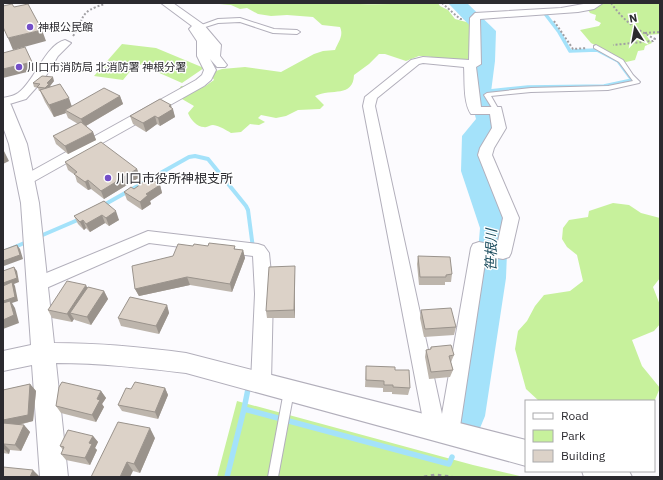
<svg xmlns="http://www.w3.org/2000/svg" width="663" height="480" font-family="'IBM Plex Sans','Noto Sans JP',sans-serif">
<rect width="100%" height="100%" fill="#fcfbfe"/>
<path fill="#c7f19c" d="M 208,3 L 344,3 C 375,6 407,3 438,3 L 440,6 L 448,10 L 455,19 L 470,23 L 472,60 L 452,60 L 425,56 L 419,56 L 406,61 L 385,54 L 379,54 L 369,64 L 354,75 C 353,98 332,88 315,96 L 324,105 L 320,109 L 298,110 L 286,116 L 276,118 L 261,115 L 258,118 L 265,122 L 259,125 L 250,124 L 241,132 L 231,133 C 226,130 220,126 213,125 C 210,125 207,128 204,127 C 197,127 190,119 188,113 L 194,106 L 182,99 L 182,96 L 178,91 L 181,86 L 204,87 L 214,80 L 210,73 L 222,69 L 245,67 L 281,72 L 314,54 L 323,51 L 335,50 C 338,42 344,36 340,27 L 322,25 L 313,17 L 287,15 L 271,16 L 258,14 L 247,8 L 240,9 L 231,5 Z
M 582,3 L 660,3 L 660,34 L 646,35 L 652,43 L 645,46 L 644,50 L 638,51 L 635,60 L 626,62 L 591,43 L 580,30 L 599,26 L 601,23 L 595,20 L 596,15 L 590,13 L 588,10 L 591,8 Z
M 122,44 L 156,48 L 204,68 L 182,83 L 137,63 L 123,80 L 94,76 Z
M 613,203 L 629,205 L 641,213 L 660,218 L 660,278 L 653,287 L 660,305 L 660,324 L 654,331 L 632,340 L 642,366 L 660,388 L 654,402 L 539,401 L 526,389 L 515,349 L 518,331 L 527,321 L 535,306 L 544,295 L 570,291 L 583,281 L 577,255 L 567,247 L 562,239 L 563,228 L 569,220 L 588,217 L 589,211 Z
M 237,401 L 473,465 L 524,477 L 217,477 Z"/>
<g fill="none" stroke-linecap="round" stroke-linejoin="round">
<path stroke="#a4e2fa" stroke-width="3.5" d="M 480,92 L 528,87 L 604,86 L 632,80 L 618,61 L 597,50 L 570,51 L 559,32 L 546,15"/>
<path stroke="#a4e2fa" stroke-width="4" d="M 102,206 L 189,157 L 195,156 L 208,159 L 246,206 L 248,210 L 253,248
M 38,237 L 80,219
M 3,252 L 29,241"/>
<path stroke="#a4e2fa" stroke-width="5.5" d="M 244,409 L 249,384
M 227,477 L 244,409 L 449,464 L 452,457"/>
<path fill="#a4e2fa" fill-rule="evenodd" d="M 448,3 L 467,3 L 496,31 L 495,61 L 491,92 L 499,120 L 486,137 L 487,171 L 508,228 L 506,278 L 485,416 L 480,428 L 467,433 L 454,428 L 449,416 L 476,278 L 480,228 L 461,171 L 462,136 L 476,119 L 469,92 L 475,61 L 476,32 Z"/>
<defs>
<path id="service" d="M 240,18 L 274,29 L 297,30 L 300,32 L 297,34 L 273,33 L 240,22 L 218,23 L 199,29 L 196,27 L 218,19 Z
M 596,45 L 623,60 L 633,75 L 640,82 L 639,83 L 608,90 L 531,92 L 491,96 L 499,110 L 496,112 L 494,111 L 484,95 L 487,93 L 531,88 L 608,86 L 633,81 L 619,62 L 594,48 L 594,46 Z
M 289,387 L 292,388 L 294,391 L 278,477 L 268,477 L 284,391 L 286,388 Z"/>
<path id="minor" d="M 161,3 L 173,3 L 204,25 L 221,45 L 220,56 L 227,65 L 225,67 L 217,67 L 210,59 L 216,70 L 211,80 L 204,86 L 31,183 L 26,185 L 21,183 L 19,180 L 21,177 L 196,80 L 202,75 L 204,70 L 197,56 L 197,41 L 189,29 L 192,26 Z
M 589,3 L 603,3 L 594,9 L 578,12 L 480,19 L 481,64 L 476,67 L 481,107 L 501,107 L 506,128 L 494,148 L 492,155 L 519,218 L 511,253 L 509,257 L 503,259 L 486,256 L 459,433 L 456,440 L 449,443 L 442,440 L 441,438 L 435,440 L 428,437 L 425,430 L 363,106 L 365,97 L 411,60 L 423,57 L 469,60 L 470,18 L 475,13 L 561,8 ZM 423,63 L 464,67 C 465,81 463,102 471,114 L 490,114 L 492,128 L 480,148 L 478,155 L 503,218 L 497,246 L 479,242 L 473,244 L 471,248 L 442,414 L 375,106 L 377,98 L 419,64 Z
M 65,40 L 71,43 L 58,56 L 44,79 L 26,99 L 3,106 L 3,98 C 7,97 14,96 18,93 C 35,81 45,45 65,40 Z
M 148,231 L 258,244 L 264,246 L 269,253 L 273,294 L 271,382 L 268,388 L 261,391 L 254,388 L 251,382 L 255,294 L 253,256 L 149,243 L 44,289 L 38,291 L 32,289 L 29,284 L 32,279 Z"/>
<path id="tertiary" d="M 3,100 L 9,102 L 11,105 L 27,144 L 39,203 L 54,343 C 98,343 142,347 186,353 L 526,440 L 526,466 L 186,373 C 143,368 100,363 56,363 L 68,477 L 40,477 L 32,365 L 3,371 L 3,351 L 31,345 L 21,203 L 9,144 L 3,127 Z
M 582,471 L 629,471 L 632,477 L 584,477 Z"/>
</defs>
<use href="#service" stroke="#b2afbb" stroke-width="2"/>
<use href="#minor" stroke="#b2afbb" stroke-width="2"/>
<use href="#tertiary" stroke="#b2afbb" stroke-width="2"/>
<path stroke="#a09fa3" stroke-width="2" stroke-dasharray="2 2" stroke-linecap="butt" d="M 442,3 L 460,19 L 464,19
M 611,3 C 625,22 634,28 655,39 L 653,41 L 613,45
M 554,21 L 573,49 L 587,48
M 645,33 L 660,32
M 73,36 C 86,18 77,12 105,4"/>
<path stroke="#a09fa3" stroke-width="3" stroke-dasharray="3.5 3.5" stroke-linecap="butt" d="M 424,477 L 435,475 L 452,477"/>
<use href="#service" fill="#fff" fill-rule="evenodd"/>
<use href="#minor" fill="#fff" fill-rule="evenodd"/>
<use href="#tertiary" fill="#fff" fill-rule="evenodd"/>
</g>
<path fill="#bdb5ac" d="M 54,81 L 50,86 L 51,87 L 72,106 L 120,96 L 123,104 L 86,126 L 93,132 L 96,140 L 68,154 L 56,144 L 53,136 L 78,124 L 68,118 L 66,113 L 54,117 L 45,102 L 40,91 L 39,91 L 38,88 L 34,87 L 33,83 Z
M 172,108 L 175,117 L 160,126 L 157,124 L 146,132 L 133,124 L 130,116 Z
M 65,162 L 137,169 L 140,177 L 104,199 L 91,189 L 88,190 L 77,182 L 75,175 L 68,170 Z
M 160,185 L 162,193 L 150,201 L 151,204 L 142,210 L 127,200 L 124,192 L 134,189 Z
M 104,201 L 119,220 L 109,226 L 105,223 L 90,232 L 86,228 L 84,230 L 78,224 L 74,216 Z
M 193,246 L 235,246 L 235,249 L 243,250 L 245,258 L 232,292 L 190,285 L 139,296 L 135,289 L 173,256 Z
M 418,256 L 452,274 L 451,282 L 445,282 L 445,285 L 419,285 L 417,264 Z
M 295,274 L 295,318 L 267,318 L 266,311 Z
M 88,288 L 104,291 L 108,299 L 91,325 L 75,320 L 74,319 L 72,322 L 52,318 L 48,310 Z
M 167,305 L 169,313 L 159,334 L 121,326 L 118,318 Z
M 421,310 L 456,327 L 454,335 L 424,337 L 420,318 Z
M 431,347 L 454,355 L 451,362 L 453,370 L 450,377 L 429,379 L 425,357 L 426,350 L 430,350 Z
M 366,366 L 395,370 L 410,388 L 408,395 L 392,394 L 392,392 L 383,392 L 383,388 L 365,387 Z
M 30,384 L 36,391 L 33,421 L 19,425 L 24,425 L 30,432 L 21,451 L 10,450 L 9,454 L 3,453 L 3,390 Z
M 165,388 L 168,395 L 158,419 L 122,411 L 118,405 L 131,389 Z
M 101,391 L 106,398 L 102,404 L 104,407 L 96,422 L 61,413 L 56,406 Z
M 93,436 L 98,442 L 95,448 L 97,450 L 90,465 L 66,460 L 61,454 L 63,450 L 60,446 Z
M 155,438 L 140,473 L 133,471 L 91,477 Z"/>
<path fill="#9a938c" d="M 42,30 L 46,41 L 13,50 L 8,38 Z
M 32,62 L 35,70 L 3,78 L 3,69 Z
M 53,77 L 54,81 L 50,86 L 51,88 L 47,92 L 45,88 L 47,83 Z
M 120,96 L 123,104 L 84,127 L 81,119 Z
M 69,98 L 73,110 L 65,110 L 66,113 L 54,117 L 49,105 Z
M 171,105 L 172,109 L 173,109 L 175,117 L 160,126 L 158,118 L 169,106 Z
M 155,116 L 157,124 L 146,132 L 143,123 Z
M 93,132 L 96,140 L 68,154 L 65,146 Z
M 3,149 L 9,161 L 3,164 Z
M 137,169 L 140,177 L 104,199 L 101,191 Z
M 88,180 L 91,189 L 88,190 L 85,182 Z
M 160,185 L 162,193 L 150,201 L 151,204 L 142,210 L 140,202 L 146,194 Z
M 116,211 L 119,220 L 109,226 L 106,218 Z
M 102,215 L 105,223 L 90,232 L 86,224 Z
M 83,220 L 86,228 L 84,230 L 80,222 Z
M 17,245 L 20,249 L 23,259 L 4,266 L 3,264 L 3,261 Z
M 243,250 L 245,258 L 232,292 L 230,284 Z
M 295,266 L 295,318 L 294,310 Z
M 14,267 L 17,271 L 19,282 L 14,284 L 15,286 L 18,301 L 12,303 L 15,308 L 19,323 L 3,329 L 3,283 Z
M 187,277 L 190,285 L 139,296 L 135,289 Z
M 86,285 L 90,293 L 70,313 L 74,319 L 72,322 L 67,314 Z
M 104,291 L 108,299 L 91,325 L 87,317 Z
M 167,305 L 169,313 L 159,334 L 156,326 Z
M 30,384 L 36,391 L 33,421 L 4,428 L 3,428 L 3,420 Z
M 165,388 L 168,395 L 158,419 L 155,412 Z
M 101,391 L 106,398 L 102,404 L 104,407 L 96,422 L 92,415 L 97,399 Z
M 24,425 L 30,432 L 21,451 L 15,445 Z
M 150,428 L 155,438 L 140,473 L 134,464 Z
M 93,436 L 98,442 L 95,448 L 97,450 L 90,465 L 85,458 L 89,443 Z
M 4,444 L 10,450 L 9,454 L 3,448 Z
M 127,462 L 133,471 L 130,477 L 120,477 Z
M 33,470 L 39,476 L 39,477 L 30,477 Z"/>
<path fill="#dcd2c8" stroke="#9a938c" d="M 12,4 L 14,7 L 28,4 L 42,30 L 8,38 L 3,27 L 3,6 Z
M 25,47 L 32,62 L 3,69 L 3,53 Z
M 42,76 L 53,77 L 47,83 L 49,84 L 45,88 L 37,87 L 40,84 L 33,83 Z
M 60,84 L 69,98 L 49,105 L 40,90 Z
M 104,88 L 120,96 L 81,119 L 65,110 Z
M 160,99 L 171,105 L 169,106 L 173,109 L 158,118 L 155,116 L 143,123 L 130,116 Z
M 81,122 L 93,132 L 65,146 L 53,136 Z
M 101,142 L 137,169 L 101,191 L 88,180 L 85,182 L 74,174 L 77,172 L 65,162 Z
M 149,178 L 160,185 L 146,194 L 148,195 L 140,202 L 124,192 L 131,187 L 134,189 Z
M 104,201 L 116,211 L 106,218 L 102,215 L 86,224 L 83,220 L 80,222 L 74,216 Z
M 209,243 L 235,246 L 234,249 L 243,250 L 230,284 L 187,277 L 135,289 L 132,266 L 173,256 L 178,244 L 193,246 L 194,244 L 208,246 Z
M 17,245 L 20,255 L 3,261 L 3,250 Z
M 418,256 L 450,257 L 452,274 L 446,275 L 446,277 L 420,277 Z
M 295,266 L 294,310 L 266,311 L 269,267 Z
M 14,267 L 17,278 L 3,283 L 3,271 Z
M 67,281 L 86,285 L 67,314 L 48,310 Z
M 12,282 L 15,297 L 3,301 L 3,286 Z
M 88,287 L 104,291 L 87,317 L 70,313 Z
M 130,297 L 167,305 L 156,326 L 118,318 Z
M 10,301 L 14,315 L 3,320 L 3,303 Z
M 451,308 L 456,327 L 425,329 L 421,310 Z
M 451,345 L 454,355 L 449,356 L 453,370 L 431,372 L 426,350 L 431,349 L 431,347 Z
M 366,366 L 395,367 L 395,370 L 409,370 L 410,388 L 393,387 L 393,385 L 384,385 L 384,381 L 366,380 Z
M 62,382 L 101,391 L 97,399 L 100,400 L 92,415 L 56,406 L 59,387 Z
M 135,382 L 165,388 L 155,412 L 118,405 L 126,388 L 131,389 Z
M 30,384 L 28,415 L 3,420 L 3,390 Z
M 118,422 L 150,428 L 134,464 L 127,462 L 120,477 L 91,477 Z
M 3,423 L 24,425 L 15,445 L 4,444 L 3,446 Z
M 68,430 L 93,436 L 89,443 L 92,444 L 85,458 L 61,454 L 64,447 L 60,446 Z
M 3,467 L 33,470 L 30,477 L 3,477 Z"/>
<g fill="#744fc8" stroke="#fff" stroke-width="1.5">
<circle cx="30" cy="27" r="4"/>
<circle cx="19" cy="67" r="4"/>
<circle cx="108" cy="178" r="4"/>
</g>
<g text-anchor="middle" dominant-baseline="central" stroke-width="3" stroke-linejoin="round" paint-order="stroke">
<g font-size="11" fill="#2b2a2f" stroke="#fff" text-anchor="start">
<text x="38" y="27">神根公民館</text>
<text x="27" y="67">川口市消防局 北消防署 神根分署</text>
</g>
<g font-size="13" fill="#2b2a2f" stroke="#fff" text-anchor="start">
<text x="116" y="178">川口市役所神根支所</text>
</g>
<g font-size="14" font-style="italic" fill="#1d4e5f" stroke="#fff">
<text transform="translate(491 250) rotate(-89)">笹根川</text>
</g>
</g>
<rect width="663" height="480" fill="none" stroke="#2b2a2f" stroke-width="8"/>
<rect x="525" y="400" width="130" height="72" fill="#ffffff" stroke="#aaaaac"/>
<rect x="533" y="413" width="20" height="6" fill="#ffffff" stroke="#aaaaac"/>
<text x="561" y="420" font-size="12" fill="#2b2a2f">Road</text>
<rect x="533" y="430" width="20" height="12" fill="#c7f19c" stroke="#aaaaac"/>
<text x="561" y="440" font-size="12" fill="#2b2a2f">Park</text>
<rect x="533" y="450" width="20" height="12" fill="#dcd2c8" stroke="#aaaaac"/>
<text x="561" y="460" font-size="12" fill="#2b2a2f">Building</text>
<g transform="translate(635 28) rotate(349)" stroke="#ffffff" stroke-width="3" paint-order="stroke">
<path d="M0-3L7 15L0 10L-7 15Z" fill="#2b2a2f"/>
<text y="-6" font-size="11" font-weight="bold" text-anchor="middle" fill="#2b2a2f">N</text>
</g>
</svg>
